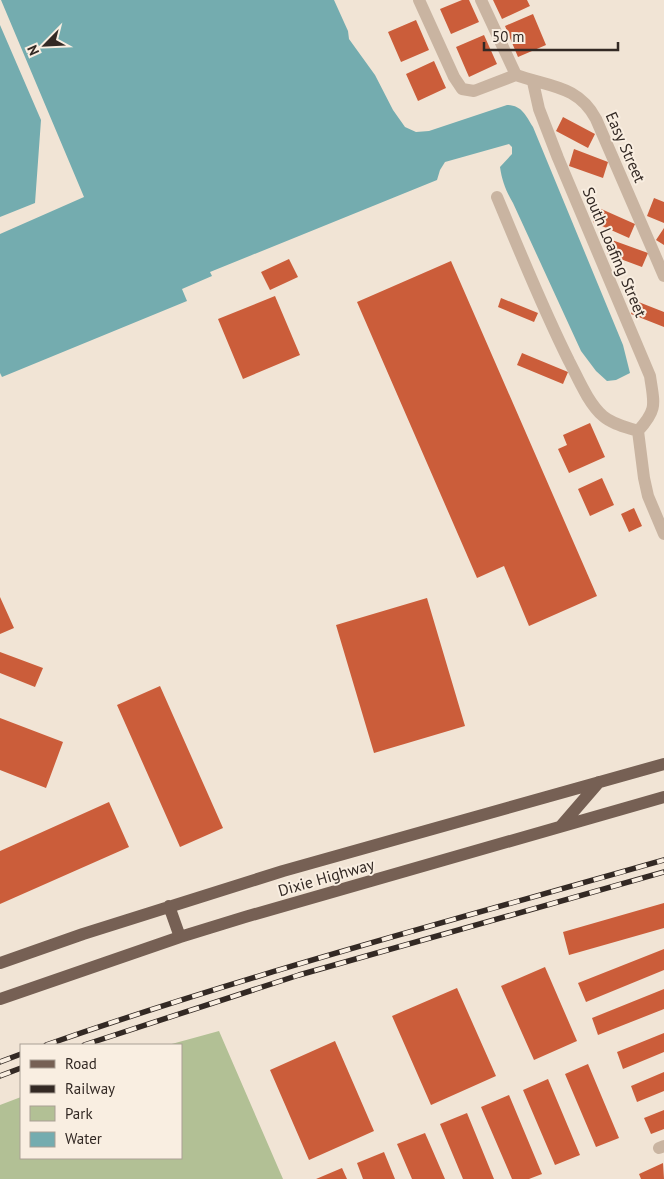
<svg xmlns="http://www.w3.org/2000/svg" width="664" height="1179" font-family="'PT Sans',sans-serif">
<rect width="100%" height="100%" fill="#f1e4d5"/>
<path fill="#b2c095" d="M 219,1031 L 283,1179 L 0,1179 L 0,1105 L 21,1097 L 21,1158 L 181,1158 L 181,1045 L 168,1045 Z"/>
<path fill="#74acaf" d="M 1,0 L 334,0 L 348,31 L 349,39 L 375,75 L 393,110 L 405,127 L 416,132 L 429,131 L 507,105 C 522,105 526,116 533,127 L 623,345 L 630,373 L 616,380 L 607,381 L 596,371 L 581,351 L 513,203 C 506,191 502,181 500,167 L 512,154 L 512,147 L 509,144 L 445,162 L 440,170 L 437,180 L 210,272 L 212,276 L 182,289 L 187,301 L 2,377 L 0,373 L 0,234 L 84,197 Z
M 0,25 L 41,120 L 35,203 L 0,217 Z"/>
<path fill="#cb5d3a" d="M 462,0 L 469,0 L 479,22 L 451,34 L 440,9 Z
M 493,0 L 527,0 L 530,6 L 502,19 Z
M 533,14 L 546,45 L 518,57 L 505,26 Z
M 416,20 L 429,50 L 401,62 L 388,32 Z
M 484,35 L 497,64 L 469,77 L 456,47 Z
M 434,61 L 446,88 L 418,101 L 406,74 Z
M 563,117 L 595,134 L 588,148 L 556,131 Z
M 574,149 L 608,162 L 603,178 L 569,166 Z
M 654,198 L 664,202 L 664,223 L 647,216 Z
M 599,208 L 635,224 L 629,238 L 593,222 Z
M 664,228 L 664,245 L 656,240 Z
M 612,240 L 648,253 L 642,267 L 607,254 Z
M 289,259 L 298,277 L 270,290 L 261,272 Z
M 451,261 L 597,596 L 529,626 L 504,566 L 477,578 L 357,302 Z
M 275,296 L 300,355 L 243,379 L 218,319 Z
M 501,298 L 538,313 L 534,322 L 498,307 Z
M 636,301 L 664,312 L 664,327 L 631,314 Z
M 522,353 L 568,372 L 563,384 L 517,365 Z
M 590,423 L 605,457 L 569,473 L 558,449 L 567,445 L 563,435 Z
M 602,478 L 614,505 L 590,516 L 578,489 Z
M 634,508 L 642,526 L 629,532 L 621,514 Z
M 0,597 L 14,628 L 0,634 Z
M 427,598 L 465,726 L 374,753 L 336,625 Z
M 0,652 L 43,668 L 35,687 L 0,673 Z
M 160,686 L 223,828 L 180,847 L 117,705 Z
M 0,718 L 63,742 L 46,788 L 0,770 Z
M 109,802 L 129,847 L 0,904 L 0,851 Z
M 664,903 L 664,928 L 569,955 L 563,932 Z
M 664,949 L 664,970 L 586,1002 L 578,983 Z
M 545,967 L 577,1041 L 534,1060 L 501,986 Z
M 457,988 L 496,1076 L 431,1105 L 392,1016 Z
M 664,989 L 664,1009 L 598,1035 L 592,1018 Z
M 664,1033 L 664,1052 L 623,1069 L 617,1052 Z
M 335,1041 L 374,1131 L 309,1160 L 270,1070 Z
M 588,1064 L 619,1138 L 596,1147 L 565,1074 Z
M 664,1072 L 664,1091 L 637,1102 L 631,1086 Z
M 548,1079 L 580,1155 L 555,1165 L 523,1090 Z
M 509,1095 L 542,1174 L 529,1179 L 512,1179 L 481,1107 Z
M 664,1110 L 664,1129 L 651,1134 L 644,1118 Z
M 467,1113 L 494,1179 L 463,1179 L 440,1124 Z
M 425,1133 L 445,1179 L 412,1179 L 397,1144 Z
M 384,1152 L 395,1179 L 363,1179 L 357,1163 Z
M 663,1163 L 664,1179 L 641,1179 L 639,1174 Z
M 342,1168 L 347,1179 L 316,1179 Z"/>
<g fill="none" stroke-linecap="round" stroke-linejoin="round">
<path stroke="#c9b4a1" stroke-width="12" d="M 419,0 L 454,77 L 462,89 L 474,91 L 516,75
M 481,0 L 516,75
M 516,75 C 549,87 578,85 596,119 L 664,276
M 533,82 L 539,109 L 558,158 L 650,376 C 654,404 658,409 638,431
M 497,197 C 520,252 542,307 569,361 C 578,378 588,403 603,416 C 612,424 626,427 638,431 L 644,478 L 648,496 L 664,534
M 659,1148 L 664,1146"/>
<path stroke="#766054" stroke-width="12" d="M 561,826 L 599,782
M 169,906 L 180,937
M 0,963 L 83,934 L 283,871 L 664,764
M 0,999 L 180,937 L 245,917 L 664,797"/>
<defs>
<path id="rail" d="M 46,1045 C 249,974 457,919 664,860
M 84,1045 L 299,975 L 664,872
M 0,1062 L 21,1054
M 0,1076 L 21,1068"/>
</defs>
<use href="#rail" stroke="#332924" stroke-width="5.5"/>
<use href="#rail" stroke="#f9eee1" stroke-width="4" stroke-dasharray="11" stroke-linecap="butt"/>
</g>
<g text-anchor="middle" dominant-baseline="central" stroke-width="4" stroke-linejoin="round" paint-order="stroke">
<g font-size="16" fill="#332924" stroke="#f9eee1">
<text transform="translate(626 147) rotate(66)">Easy Street</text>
<text transform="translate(615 252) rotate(67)">South Loafing Street</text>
<text transform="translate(326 877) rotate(-16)">Dixie Highway</text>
</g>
</g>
<rect x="20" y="1044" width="162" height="115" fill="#f9eee1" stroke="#aa9f95"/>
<rect x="30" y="1060" width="25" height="8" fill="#766054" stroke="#aa9f95"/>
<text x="65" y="1069" font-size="15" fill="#332924">Road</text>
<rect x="30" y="1085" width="25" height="8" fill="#332924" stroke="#aa9f95"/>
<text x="65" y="1094" font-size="15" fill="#332924">Railway</text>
<rect x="30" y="1106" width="25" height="15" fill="#b2c095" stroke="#aa9f95"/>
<text x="65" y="1119" font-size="15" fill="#332924">Park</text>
<rect x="30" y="1132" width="25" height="15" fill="#74acaf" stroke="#aa9f95"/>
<text x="65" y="1144" font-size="15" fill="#332924">Water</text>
<g transform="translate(45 45) rotate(246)" stroke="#f9eee1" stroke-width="4" paint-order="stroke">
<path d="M0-4L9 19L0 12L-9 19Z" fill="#332924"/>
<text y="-8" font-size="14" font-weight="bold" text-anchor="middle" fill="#332924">N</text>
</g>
<path d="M484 42v8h134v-8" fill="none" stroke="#332924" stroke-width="2.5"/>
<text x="492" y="42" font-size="15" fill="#332924" stroke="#f9eee1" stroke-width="4" paint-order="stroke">50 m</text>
</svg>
